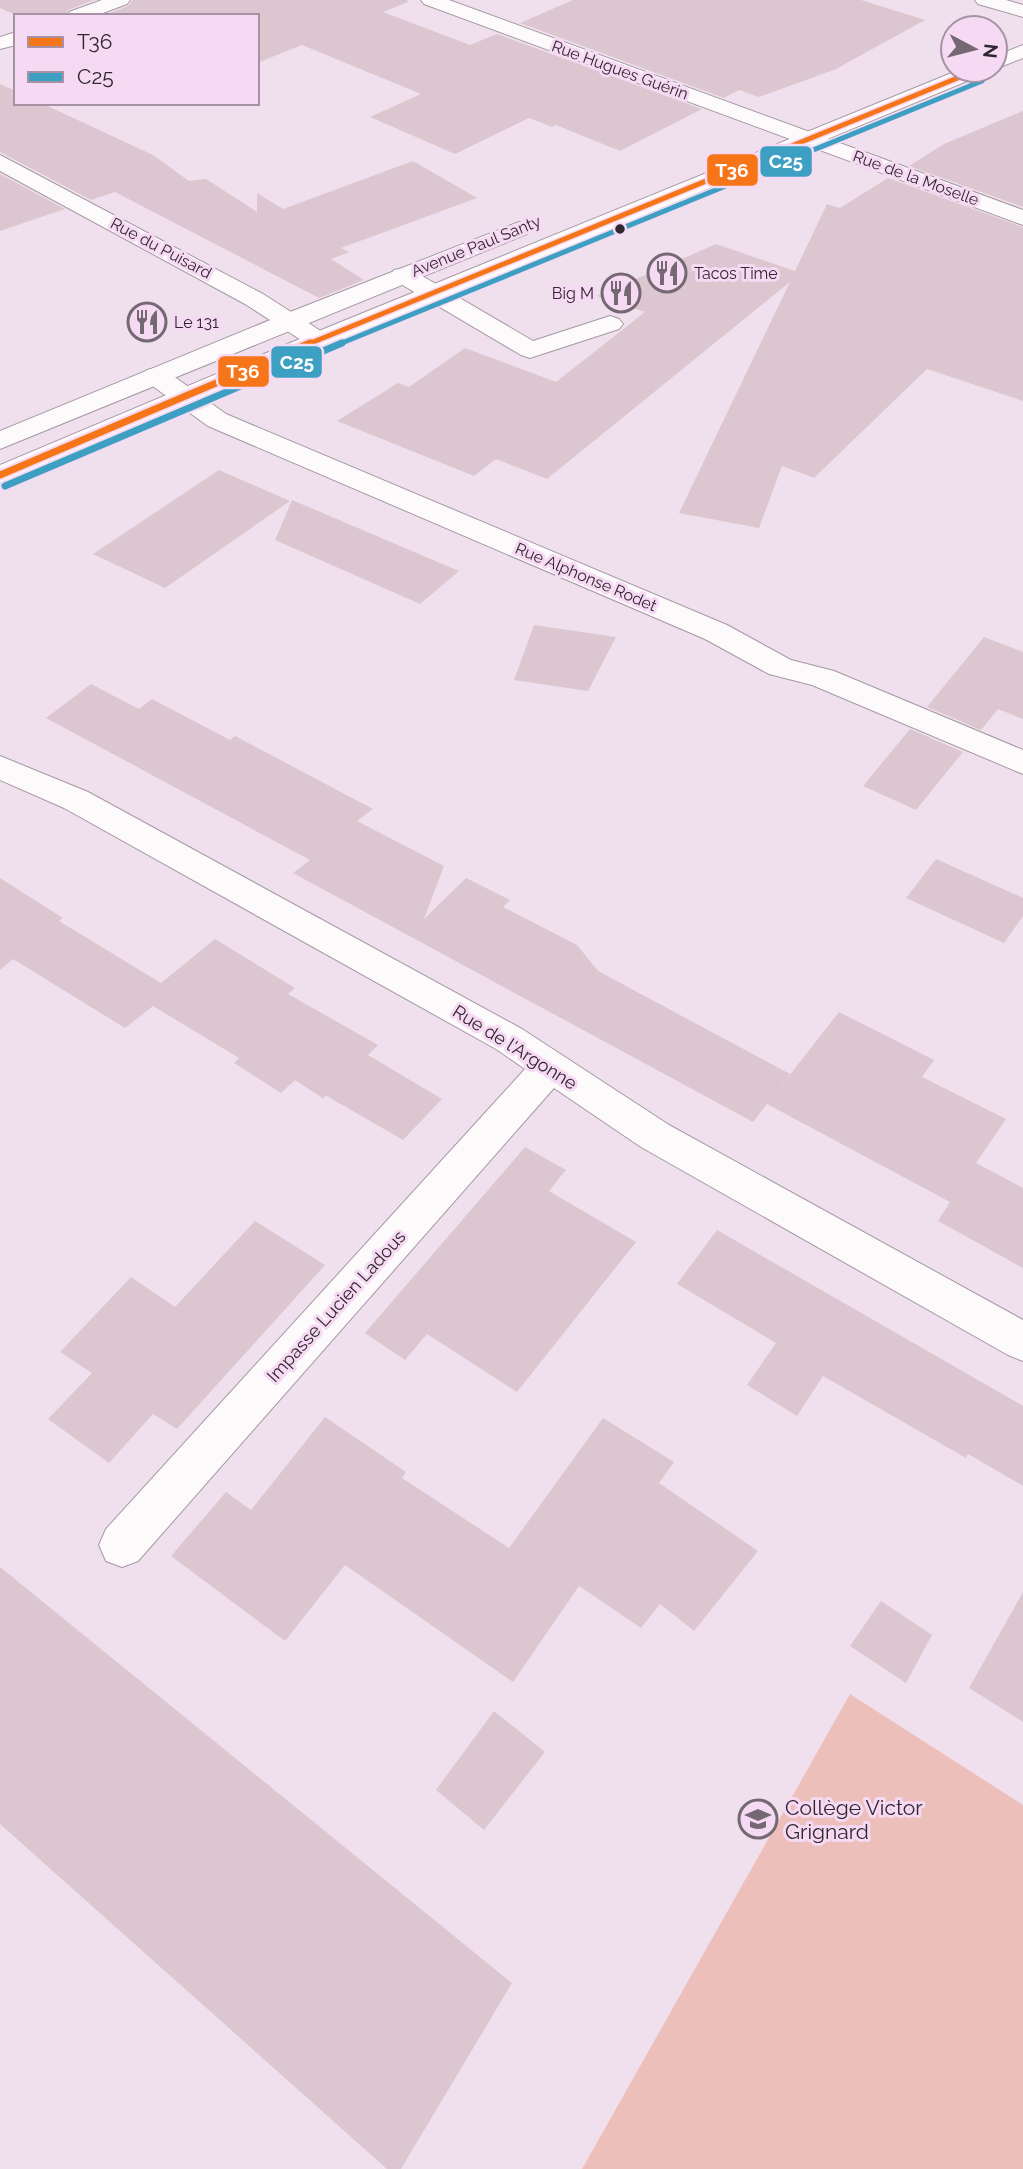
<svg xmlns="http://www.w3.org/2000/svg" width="1023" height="2169" font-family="Raleway,sans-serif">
<rect width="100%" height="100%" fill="#f0e0ee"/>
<path fill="#edbfba" d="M 850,1694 L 1023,1805 L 1023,2169 L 582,2169 Z"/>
<path fill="#dcc6d0" d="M 0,0 L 94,0 L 68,10 L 64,16 L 17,16 L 0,8 Z
M 133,0 L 407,0 L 408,2 L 383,12 L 470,45 L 497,34 L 702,109 L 620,151 L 556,125 L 552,127 L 529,118 L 455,154 L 370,117 L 421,94 L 302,45 L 257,63 L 257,16 L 103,16 L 128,6 Z
M 573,0 L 861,0 L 925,20 L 836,69 L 759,97 L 739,90 L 724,98 L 520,23 Z
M 0,84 L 16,91 L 16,103 L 41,103 L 153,155 L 189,181 L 206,179 L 257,212 L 257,193 L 283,209 L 413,161 L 477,198 L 341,248 L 349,252 L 331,259 L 364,280 L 319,298 L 115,192 L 91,200 L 0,152 Z
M 1023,111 L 1023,207 L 909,166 L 944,144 Z
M 0,174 L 65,209 L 0,231 Z
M 888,178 L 1023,227 L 1023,401 L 927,369 L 814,478 L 782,466 L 759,528 L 679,513 L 790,282 L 547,479 L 496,459 L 474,476 L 337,421 L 398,383 L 409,387 L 465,348 L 556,382 L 645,312 L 597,296 L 716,244 L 795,271 L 827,204 L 840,208 Z
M 219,470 L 290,501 L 165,588 L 93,554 Z
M 292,500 L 459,571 L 420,604 L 275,540 Z
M 534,625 L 616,637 L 588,691 L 514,680 Z
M 984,637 L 1023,652 L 1023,719 L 998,709 L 981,730 L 927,707 Z
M 91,684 L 139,709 L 152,699 L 230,740 L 235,736 L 373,809 L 357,821 L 444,866 L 424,919 L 466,878 L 510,900 L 503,907 L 577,945 L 598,971 L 790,1074 L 753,1122 L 293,873 L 310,860 L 46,718 Z
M 910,729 L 963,752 L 916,810 L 863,786 Z
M 936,859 L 1023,898 L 1023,916 L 1004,943 L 906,898 Z
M 0,878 L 63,918 L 59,921 L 161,983 L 215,939 L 295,988 L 288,994 L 378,1045 L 368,1055 L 442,1099 L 403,1140 L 325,1095 L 324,1099 L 295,1080 L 281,1093 L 234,1063 L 239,1058 L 153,1006 L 125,1028 L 13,959 L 0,970 Z
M 839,1012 L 934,1060 L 922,1077 L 1006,1119 L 976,1163 L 1023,1188 L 1023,1268 L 938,1221 L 950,1202 L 767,1104 Z
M 525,1147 L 566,1170 L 549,1191 L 636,1242 L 517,1392 L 427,1334 L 405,1360 L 365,1333 Z
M 255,1221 L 325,1265 L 177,1429 L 153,1414 L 109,1463 L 48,1419 L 92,1373 L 60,1352 L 131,1277 L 175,1307 Z
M 717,1230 L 1023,1406 L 1023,1486 L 968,1454 L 966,1458 L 823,1376 L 797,1416 L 747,1385 L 776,1343 L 677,1284 Z
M 325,1417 L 406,1472 L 402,1478 L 509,1548 L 603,1418 L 674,1462 L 659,1483 L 758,1551 L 694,1631 L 660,1604 L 641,1628 L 579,1586 L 513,1682 L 345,1565 L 285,1641 L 171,1556 L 226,1492 L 251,1510 Z
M 0,1567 L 512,1983 L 401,2169 L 387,2169 L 0,1824 Z
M 1023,1592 L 1023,1722 L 969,1688 Z
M 881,1601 L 932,1635 L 906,1683 L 850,1646 Z
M 494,1711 L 545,1752 L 484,1830 L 436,1790 Z"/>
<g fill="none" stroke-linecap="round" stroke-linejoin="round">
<defs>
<path id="minor" d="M 102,0 L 130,0 L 127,4 L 95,16 L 66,16 L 69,12 Z
M 421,0 L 449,0 L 1023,210 L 1023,225 L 424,4 Z
M 975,0 L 1006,0 L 1023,5 L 1023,17 L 978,4 Z
M 16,32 L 16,45 L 0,49 L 0,37 Z
M 0,155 L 263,294 L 327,335 L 331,340 L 327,345 L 318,348 L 309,345 L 245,304 L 0,171 Z
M 403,268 L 412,270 L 533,341 L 610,316 L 619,319 L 623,324 L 619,329 L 539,355 L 530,358 L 521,355 L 394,280 L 391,275 L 394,270 Z
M 156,368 L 165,370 L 226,414 L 727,625 L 791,660 L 834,671 L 1023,750 L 1023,774 L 812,685 L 769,674 L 705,639 L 208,426 L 147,382 L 143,376 L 147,370 Z
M 0,756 L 88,792 L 522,1029 L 669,1125 L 1023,1320 L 1023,1361 L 1008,1355 L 641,1147 L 554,1088 L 138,1561 L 122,1567 L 106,1561 L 99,1545 L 106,1529 L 525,1069 L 496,1049 L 64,808 L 0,780 Z"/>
<path id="major" d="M 1023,45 L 1023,58 L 995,69 L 995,56 Z
M 959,70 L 987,70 L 984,74 L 0,483 L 0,465 L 309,335 Z
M 519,222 L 527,224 L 531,229 L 527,234 L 0,449 L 0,431 L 280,316 Z"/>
</defs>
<use href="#minor" stroke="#a498a2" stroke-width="2"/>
<use href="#major" stroke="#a498a2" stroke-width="2"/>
<use href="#minor" fill="#fdfafc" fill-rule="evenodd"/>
<use href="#major" fill="#fdfafc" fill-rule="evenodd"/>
<defs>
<path id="bus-1-far1" d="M 306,345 L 977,70"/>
<path id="bus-1" d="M 0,475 L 310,343"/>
<path id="bus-2-far1" d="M 337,345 L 982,81"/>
<path id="bus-2" d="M 5,486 L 342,343"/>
</defs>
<use href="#bus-1-far1" stroke="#f6daf3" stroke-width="8"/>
<use href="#bus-1" stroke="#f6daf3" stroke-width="11"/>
<use href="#bus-2-far1" stroke="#f6daf3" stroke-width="8"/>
<use href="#bus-2" stroke="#f6daf3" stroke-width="11"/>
<use href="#bus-1-far1" stroke="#f57518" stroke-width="5"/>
<use href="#bus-1" stroke="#f57518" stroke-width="7"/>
<use href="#bus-2-far1" stroke="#3da0c3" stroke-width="5"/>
<use href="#bus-2" stroke="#3da0c3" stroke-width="7"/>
</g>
<defs>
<symbol id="restaurant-ring" viewBox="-11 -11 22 22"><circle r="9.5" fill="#f6daf3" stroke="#746872" stroke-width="1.5"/><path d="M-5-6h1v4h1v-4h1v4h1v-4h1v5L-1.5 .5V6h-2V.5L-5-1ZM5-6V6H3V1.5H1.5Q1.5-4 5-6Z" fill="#746872"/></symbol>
<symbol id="school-ring" viewBox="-11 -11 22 22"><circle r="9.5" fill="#f6daf3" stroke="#746872" stroke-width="1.5"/><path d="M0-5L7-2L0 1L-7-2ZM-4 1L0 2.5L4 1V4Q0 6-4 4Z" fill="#746872"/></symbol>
</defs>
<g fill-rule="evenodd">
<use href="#restaurant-ring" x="645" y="251" width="44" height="44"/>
<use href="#restaurant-ring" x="599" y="271" width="44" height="44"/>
<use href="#restaurant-ring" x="125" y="300" width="44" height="44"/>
<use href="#school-ring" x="736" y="1797" width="44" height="44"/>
</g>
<circle fill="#312730" stroke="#f6daf3" stroke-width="2.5" cx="620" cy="229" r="6"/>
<g text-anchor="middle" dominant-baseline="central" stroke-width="6" stroke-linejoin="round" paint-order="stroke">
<g font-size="16" fill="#312730" stroke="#f6daf3">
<text transform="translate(620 70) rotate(20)">Rue Hugues Guérin</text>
<text transform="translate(916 178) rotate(20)">Rue de la Moselle</text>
<text transform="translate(476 246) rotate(-22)">Avenue Paul Santy</text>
<text transform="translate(161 248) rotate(28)">Rue du Puisard</text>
<text transform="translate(586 577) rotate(23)">Rue Alphonse Rodet</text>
</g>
<g font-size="16" fill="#312730" stroke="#f6daf3" text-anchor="start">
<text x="694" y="273">Tacos Time</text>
<text x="594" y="293" text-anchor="end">Big M</text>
<text x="174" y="322">Le 131</text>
</g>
<g font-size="18" fill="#312730" stroke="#f6daf3">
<text transform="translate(515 1047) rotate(32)">Rue de l'Argonne</text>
<text transform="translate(336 1306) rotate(-48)">Impasse Lucien Ladous</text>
</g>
<g font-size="21" fill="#312730" stroke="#f6daf3" text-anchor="start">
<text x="785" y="1807">Collège Victor<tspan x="785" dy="24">Grignard</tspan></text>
</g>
</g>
<g stroke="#f6daf3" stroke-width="2.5">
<rect x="759" y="145" width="54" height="33" rx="7" fill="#3da0c3"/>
<rect x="706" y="153" width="53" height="34" rx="7" fill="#f57518"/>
<rect x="270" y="345" width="53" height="34" rx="7" fill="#3da0c3"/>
<rect x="217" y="355" width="53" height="33" rx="7" fill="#f57518"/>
</g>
<g font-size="19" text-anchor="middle" font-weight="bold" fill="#fff">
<text x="786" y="168">C25</text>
<text x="732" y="177">T36</text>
<text x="297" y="369">C25</text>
<text x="243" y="378">T36</text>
</g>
<rect x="14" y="14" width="245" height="91" fill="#f6daf3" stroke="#a792a5" stroke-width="2"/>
<rect x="28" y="37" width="35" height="10" fill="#f57518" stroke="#a792a5" stroke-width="2"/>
<text x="77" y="49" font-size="21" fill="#312730">T36</text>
<rect x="28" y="72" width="35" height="10" fill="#3da0c3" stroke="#a792a5" stroke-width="2"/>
<text x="77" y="84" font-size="21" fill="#312730">C25</text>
<g transform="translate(974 49) rotate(97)"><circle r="33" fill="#f6daf3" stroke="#a792a5" stroke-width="2"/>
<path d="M0-5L12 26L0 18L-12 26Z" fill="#746872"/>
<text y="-10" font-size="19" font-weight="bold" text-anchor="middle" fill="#312730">N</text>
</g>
</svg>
